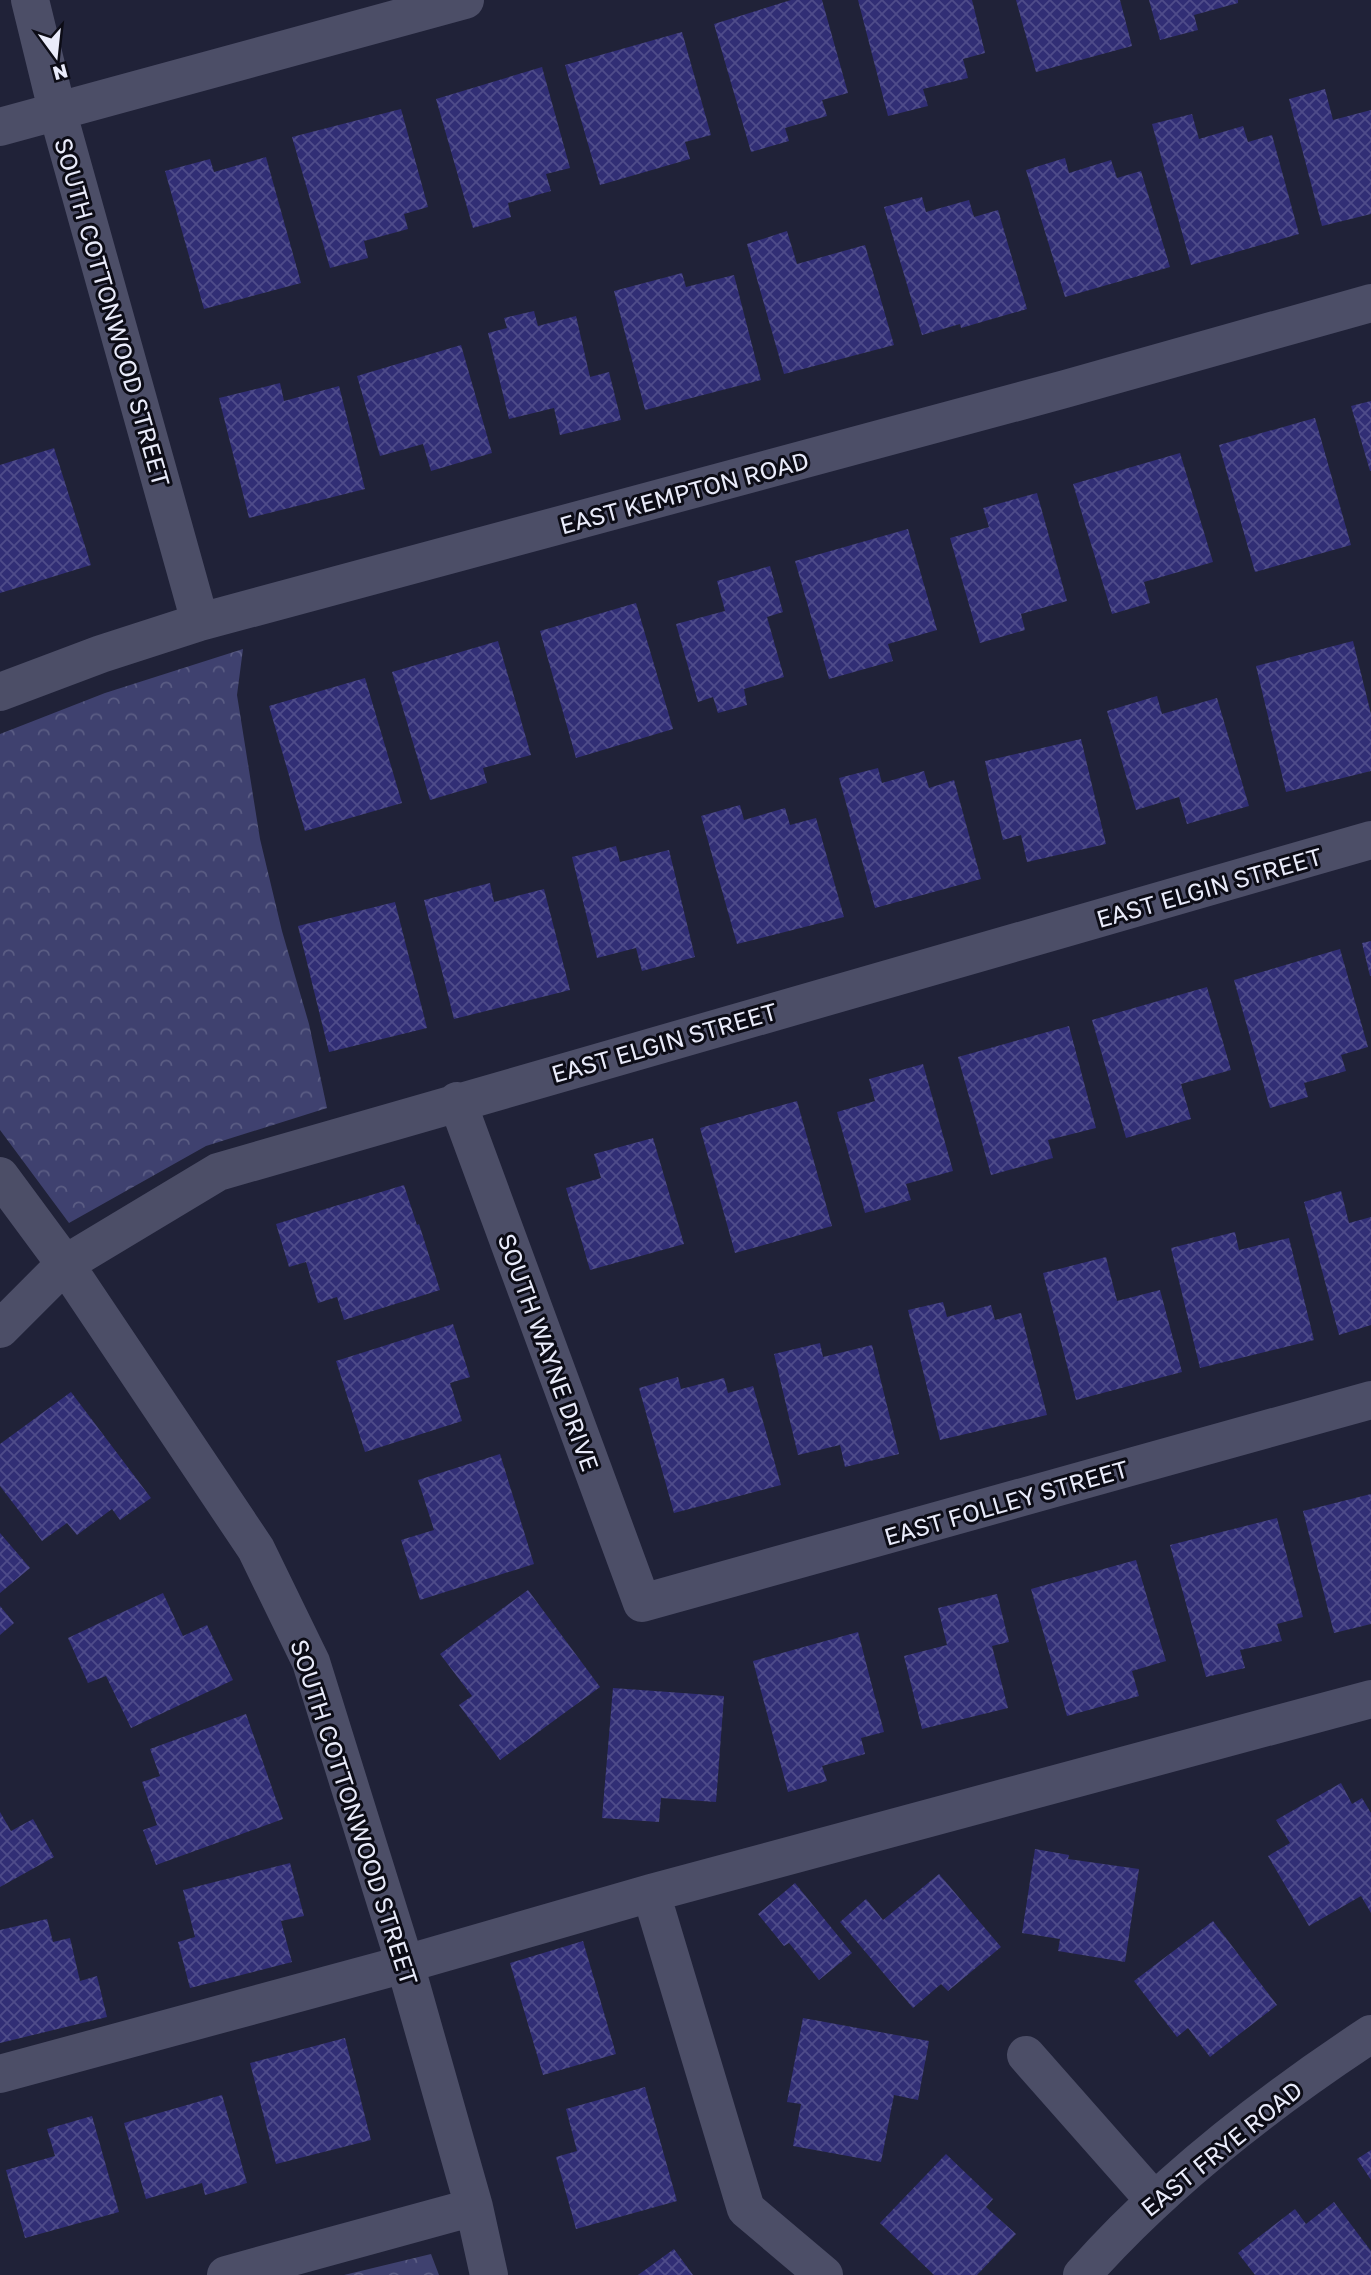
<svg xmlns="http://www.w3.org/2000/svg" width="1371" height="2275" font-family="'Golos Text',sans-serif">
<defs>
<pattern id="forest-crowns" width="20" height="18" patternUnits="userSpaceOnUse" patternTransform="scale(1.75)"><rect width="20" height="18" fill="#3f416f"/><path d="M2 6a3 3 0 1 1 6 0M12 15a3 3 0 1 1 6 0" fill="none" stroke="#5b5d84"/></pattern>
<pattern id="building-cross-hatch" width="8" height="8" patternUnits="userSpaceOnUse" patternTransform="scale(1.75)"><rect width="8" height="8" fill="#312e75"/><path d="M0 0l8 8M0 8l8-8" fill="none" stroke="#4f4c8a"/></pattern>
</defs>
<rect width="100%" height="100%" fill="#202238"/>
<path fill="url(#forest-crowns)" d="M 243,649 L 237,695 L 260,839 L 282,931 L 309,1024 L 327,1108 L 206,1146 L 69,1223 L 0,1130 L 0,734 L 105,693 Z
M 431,2254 L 439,2275 L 344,2275 Z"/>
<path fill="url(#building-cross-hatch)" d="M 791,0 L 822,0 L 848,93 L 822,100 L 827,116 L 785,128 L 789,141 L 751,152 L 714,24 Z
M 858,0 L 972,0 L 985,53 L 963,59 L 968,78 L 923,89 L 928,106 L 888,116 Z
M 1016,0 L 1120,0 L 1132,46 L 1036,72 Z
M 1149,0 L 1238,0 L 1238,3 L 1194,15 L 1198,30 L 1160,40 Z
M 682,32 L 711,135 L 685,142 L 690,159 L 600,185 L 565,65 Z
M 542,67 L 570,168 L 546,174 L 551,191 L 508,203 L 511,217 L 473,228 L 436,99 Z
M 1325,89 L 1333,120 L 1371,110 L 1371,214 L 1322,226 L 1289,99 Z
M 401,109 L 428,207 L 404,214 L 408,229 L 364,241 L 368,258 L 330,268 L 292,137 Z
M 1192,114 L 1199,139 L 1243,126 L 1248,142 L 1272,135 L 1299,234 L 1191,265 L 1152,124 Z
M 266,157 L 301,283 L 204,309 L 165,171 L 210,159 L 214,172 Z
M 1065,158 L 1069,173 L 1111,160 L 1117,178 L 1141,171 L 1170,267 L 1065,297 L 1026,170 Z
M 922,197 L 926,212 L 969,200 L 974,217 L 998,210 L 1027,309 L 961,328 L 960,324 L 922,335 L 884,207 Z
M 787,231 L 797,264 L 865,245 L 894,345 L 784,374 L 747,244 Z
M 682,273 L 686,287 L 734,275 L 761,380 L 645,410 L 614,291 Z
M 534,311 L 538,326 L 576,316 L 590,377 L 609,372 L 621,420 L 560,435 L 554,408 L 509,419 L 488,333 L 507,328 L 504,318 Z
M 461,345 L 492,453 L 431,471 L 423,444 L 380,456 L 357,376 Z
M 280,383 L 284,401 L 339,386 L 365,489 L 249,518 L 219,398 Z
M 1371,401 L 1371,471 L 1370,471 L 1351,406 Z
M 1315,418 L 1351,545 L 1255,572 L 1219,445 Z
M 54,448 L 91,565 L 0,593 L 0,465 Z
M 1180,453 L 1213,562 L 1144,582 L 1150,603 L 1112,614 L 1073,484 Z
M 1037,493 L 1067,601 L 1021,614 L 1025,630 L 980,643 L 950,538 L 989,527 L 983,508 Z
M 908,529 L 937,630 L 888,644 L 893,661 L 829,679 L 795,561 Z
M 770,566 L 783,612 L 767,617 L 784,677 L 744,689 L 747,705 L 718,713 L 713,697 L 698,702 L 676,624 L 725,611 L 717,581 Z
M 636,603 L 673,729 L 576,758 L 540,631 Z
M 498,641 L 531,755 L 483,768 L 487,783 L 430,800 L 392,672 Z
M 1353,641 L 1371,714 L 1371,771 L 1286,792 L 1256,666 Z
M 365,678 L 402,803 L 305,831 L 269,706 Z
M 1157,696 L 1162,714 L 1217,698 L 1249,806 L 1187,824 L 1179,797 L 1136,810 L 1107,711 Z
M 1081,739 L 1106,844 L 1027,862 L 1021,835 L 1003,840 L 985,761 Z
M 878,768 L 882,783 L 924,771 L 929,788 L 954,780 L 981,879 L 875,908 L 839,778 Z
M 740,805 L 744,820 L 785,808 L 790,825 L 816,818 L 844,917 L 737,944 L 701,816 Z
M 616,846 L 620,862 L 669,850 L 695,957 L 642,971 L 636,948 L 597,958 L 572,857 Z
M 490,883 L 494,902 L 544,889 L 570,990 L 454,1019 L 424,900 Z
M 395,902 L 427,1028 L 329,1052 L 298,926 Z
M 1371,941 L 1371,976 L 1370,976 L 1362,943 Z
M 1340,949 L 1368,1047 L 1341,1055 L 1346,1071 L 1304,1083 L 1308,1097 L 1270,1108 L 1234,980 Z
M 1207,987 L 1231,1070 L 1181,1084 L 1191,1119 L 1126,1138 L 1092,1020 Z
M 1069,1026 L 1096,1128 L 1048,1140 L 1053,1158 L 991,1175 L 958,1057 Z
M 923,1064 L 953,1171 L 906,1184 L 911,1200 L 865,1213 L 837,1112 L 875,1101 L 869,1079 Z
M 797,1101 L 832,1226 L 735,1253 L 700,1128 Z
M 653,1138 L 684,1244 L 590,1270 L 566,1188 L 601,1178 L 594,1154 Z
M 404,1185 L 417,1225 L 419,1224 L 440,1290 L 344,1320 L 337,1297 L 318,1303 L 306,1262 L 289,1267 L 276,1224 Z
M 1341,1191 L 1349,1223 L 1371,1217 L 1371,1325 L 1339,1335 L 1304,1202 Z
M 1235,1232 L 1239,1250 L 1289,1238 L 1314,1340 L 1200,1368 L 1171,1248 Z
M 1106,1257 L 1117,1301 L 1160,1290 L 1182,1372 L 1076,1400 L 1043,1273 Z
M 943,1302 L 947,1317 L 991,1305 L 995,1320 L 1021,1313 L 1047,1415 L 940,1440 L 908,1310 Z
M 453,1324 L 470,1377 L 450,1383 L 462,1421 L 365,1452 L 336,1361 Z
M 820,1343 L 823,1357 L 872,1345 L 899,1454 L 845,1467 L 840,1445 L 798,1455 L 774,1354 Z
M 678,1377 L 681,1389 L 724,1378 L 728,1393 L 753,1386 L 781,1485 L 674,1513 L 639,1388 Z
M 71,1392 L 151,1498 L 120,1520 L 112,1509 L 77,1535 L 67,1523 L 42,1541 L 0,1486 L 0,1444 Z
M 500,1454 L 534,1564 L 420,1600 L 401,1540 L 434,1530 L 418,1480 Z
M 1371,1494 L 1371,1624 L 1334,1633 L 1303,1511 Z
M 1277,1518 L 1303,1617 L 1277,1624 L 1282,1641 L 1240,1650 L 1245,1668 L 1206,1677 L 1170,1545 Z
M 0,1533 L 30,1568 L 0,1593 Z
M 1136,1560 L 1166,1661 L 1132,1671 L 1139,1696 L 1067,1716 L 1031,1589 Z
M 528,1590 L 600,1687 L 500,1760 L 459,1705 L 472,1696 L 440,1654 Z
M 163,1593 L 183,1636 L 207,1625 L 233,1680 L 131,1728 L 106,1676 L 88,1683 L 68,1638 Z
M 997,1594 L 1009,1642 L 992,1646 L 1008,1708 L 922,1729 L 904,1656 L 947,1645 L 938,1608 Z
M 0,1606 L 14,1623 L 0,1635 Z
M 858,1632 L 884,1732 L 861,1738 L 865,1754 L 822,1766 L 827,1781 L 788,1792 L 753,1661 Z
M 613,1688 L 724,1696 L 716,1802 L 661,1798 L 659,1822 L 602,1818 Z
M 246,1714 L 283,1819 L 156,1865 L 143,1830 L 157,1825 L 142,1782 L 160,1776 L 150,1749 Z
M 1341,1783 L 1352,1804 L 1362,1798 L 1371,1813 L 1371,1913 L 1361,1896 L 1309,1926 L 1268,1856 L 1290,1843 L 1276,1820 Z
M 0,1812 L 11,1831 L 33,1819 L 54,1857 L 0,1887 Z
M 1035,1849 L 1069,1855 L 1068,1859 L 1139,1869 L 1125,1962 L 1058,1951 L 1060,1939 L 1022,1933 Z
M 290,1863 L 304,1916 L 281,1921 L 292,1962 L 190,1988 L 178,1942 L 195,1937 L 183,1890 Z
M 939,1874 L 1001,1947 L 948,1991 L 941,1984 L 913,2008 L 840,1922 L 866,1899 L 883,1920 Z
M 795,1883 L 852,1953 L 819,1980 L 789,1943 L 784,1946 L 758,1914 Z
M 47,1919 L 53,1942 L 70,1938 L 80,1981 L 97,1976 L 107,2017 L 0,2043 L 0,1930 Z
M 1213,1921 L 1277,2005 L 1210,2057 L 1188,2028 L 1177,2037 L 1134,1981 Z
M 583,1941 L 616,2054 L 543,2075 L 510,1963 Z
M 803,2018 L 929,2041 L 918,2100 L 894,2095 L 881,2162 L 793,2146 L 801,2104 L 787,2102 Z
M 345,2038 L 371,2140 L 276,2164 L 250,2063 Z
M 645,2087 L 677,2201 L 576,2229 L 556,2157 L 577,2151 L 566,2109 Z
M 222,2095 L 247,2183 L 205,2195 L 202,2183 L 146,2199 L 124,2123 Z
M 92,2116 L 119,2212 L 25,2238 L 6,2170 L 55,2156 L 47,2129 Z
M 1371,2150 L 1371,2180 L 1357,2159 Z
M 946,2154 L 993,2199 L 986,2207 L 1016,2234 L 977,2275 L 934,2275 L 880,2223 Z
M 1334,2202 L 1371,2251 L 1371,2275 L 1255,2275 L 1238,2253 L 1295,2209 L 1306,2224 Z
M 674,2249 L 693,2275 L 638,2275 Z"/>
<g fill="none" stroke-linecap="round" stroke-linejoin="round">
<path stroke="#4c4e67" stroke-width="38" d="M 30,0 L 57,110 L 200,622
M 0,127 L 465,0
M 0,692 L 101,654 L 200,622 L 1065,389 L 1371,303
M 457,1101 L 642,1603 L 1371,1400
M 0,1176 L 65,1264 L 256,1549 L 311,1662 L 405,1964 L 474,2207 L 489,2275
M 0,1329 L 65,1264 L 218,1172 L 1371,840
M 651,1893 L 746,2209 L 824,2275
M 1026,2055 L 1154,2200
M 0,2074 L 405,1964 L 651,1893 L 1371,1699
M 226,2275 L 474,2207
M 1082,2275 C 1165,2181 1266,2103 1371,2034"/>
</g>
<g text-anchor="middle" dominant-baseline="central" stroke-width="6" stroke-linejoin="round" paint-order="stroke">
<g font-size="24" fill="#e9ebfa" stroke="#0c0c16">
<text transform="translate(113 312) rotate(74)">SOUTH COTTONWOOD STREET</text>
<text transform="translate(684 492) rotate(-15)">EAST KEMPTON ROAD</text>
<text transform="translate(1209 887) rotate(-16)">EAST ELGIN STREET</text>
<text transform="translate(664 1042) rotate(-16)">EAST ELGIN STREET</text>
<text transform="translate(549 1352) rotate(70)">SOUTH WAYNE DRIVE</text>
<text transform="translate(1006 1502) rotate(-16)">EAST FOLLEY STREET</text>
<text transform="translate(355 1812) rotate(72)">SOUTH COTTONWOOD STREET</text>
<text transform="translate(1221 2148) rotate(-39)">EAST FRYE ROAD</text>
</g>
</g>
<g transform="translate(56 56) rotate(165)" stroke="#0c0c16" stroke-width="5" paint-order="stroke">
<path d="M0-5L12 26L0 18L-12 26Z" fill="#e9ebfa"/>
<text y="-10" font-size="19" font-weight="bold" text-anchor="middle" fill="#e9ebfa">N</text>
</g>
</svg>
